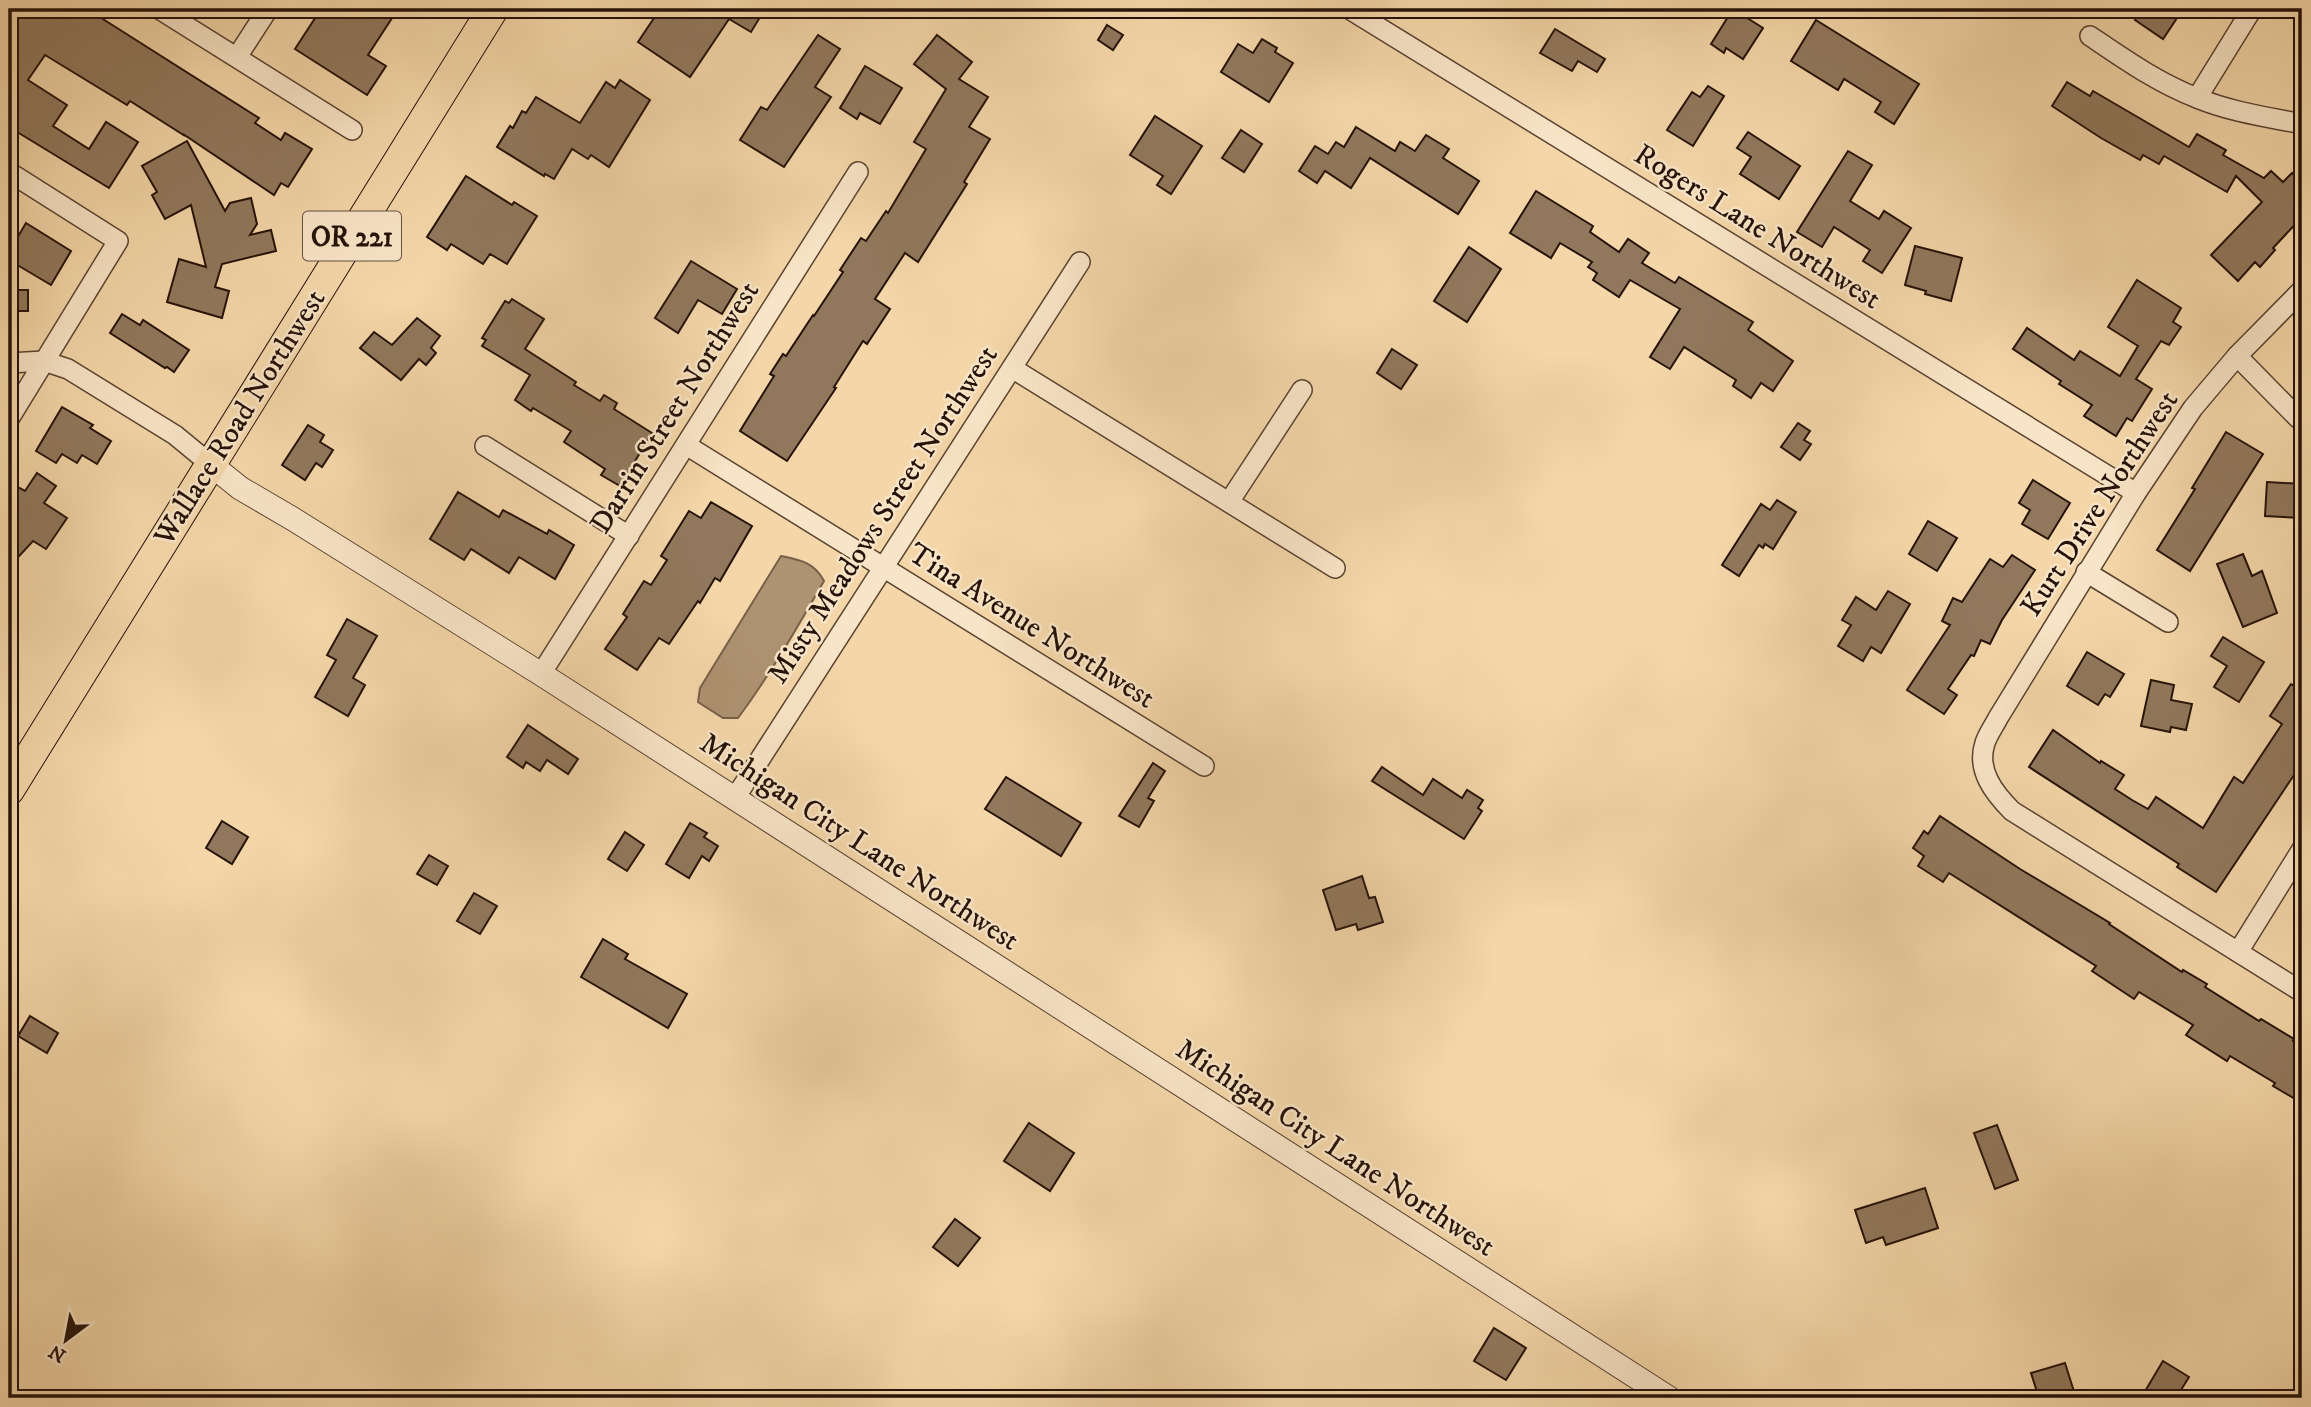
<svg xmlns="http://www.w3.org/2000/svg" width="2311" height="1407" viewBox="0 0 2311 1407" font-family="'IM FELL DW Pica',serif">
  <style>
    .water { fill: #ae9372; stroke: #775f48; stroke-width: 2 }
    .building { fill: #91785c; stroke: #251209; stroke-width: 2 }
    .lines { fill: none; stroke-linecap: round; stroke-linejoin: round }
    .minor-casing { stroke: #594331; stroke-width: 22 }
    .tertiary-casing { stroke: #594331; stroke-width: 25 }
    .primary-casing { stroke: #251209; stroke-width: 32 }
    .minor { stroke: #f8e4c6; stroke-width: 19 }
    .tertiary { stroke: #f8e4c6; stroke-width: 23 }
    .primary { stroke: #f4d6a8; stroke-width: 30 }
    .labels { text-anchor: middle; stroke-width: 5; stroke-linejoin: round; paint-order: stroke }
    .shield { fill: #f8e4c6; stroke: #645142; stroke-width: 2 }
    .shield-label { font-size: 28px; font-weight: bold; fill: #251209 }
    .street-label { font-size: 30px; fill: #251209; stroke: #f8e4c6 }
  </style>
  <rect width="100%" height="100%" fill="#f4d6a8"/>
  <filter id="stains"><feTurbulence type="fractalNoise" baseFrequency=".00286" numOctaves="4"/><feColorMatrix values="0 0 0 0 .2 0 0 0 0 .09 0 0 0 0 .02 0 0 0 .5 -.17"/></filter>
  <radialGradient id="worn" r=".72"><stop offset=".6" stop-color="#630" stop-opacity="0"/><stop offset="1" stop-color="#630" stop-opacity=".3"/></radialGradient>
  <!-- water -->
  <path class="water" d="M781 556C800 560 814 562 824 581 797 628 770 675 738 718H723L698 702 700 688Z"/>
  <!-- building -->
  <g class="building">
    <polygon points="9,9 87,9 259,118 255,123 281,140 285,133 312,149 288,187 281,183 274,195 183,134 185,136 130,101 127,105 45,55 28,80 67,105 53,126 89,149 106,122 138,142 109,188 9,127"/>
    <polygon points="321,9 385,9 394,15 368,55 386,66 367,95 295,49"/>
    <polygon points="660,9 765,9 751,32 729,19 690,77 638,42"/>
    <polygon points="1733,9 1763,28 1743,59 1726,48 1724,53 1711,44"/>
    <polygon points="2142,9 2183,9 2163,39 2135,20"/>
    <polygon points="1816,20 1919,84 1894,124 1875,112 1881,102 1844,79 1838,90 1791,61"/>
    <polygon points="1107,25 1123,35 1113,50 1098,40"/>
    <polygon points="1555,29 1605,59 1597,72 1578,61 1572,71 1540,53"/>
    <polygon points="818,35 840,49 815,87 831,97 784,167 740,140 761,107 767,110"/>
    <polygon points="937,35 972,62 959,79 988,97 969,127 990,139 964,182 967,184 918,262 905,253 875,299 890,309 867,344 863,341 834,387 836,388 787,461 740,431 774,376 770,374 783,354 786,356 813,315 814,316 843,272 840,270 861,238 866,241 886,211 888,213 926,149 914,142 946,89 914,64"/>
    <polygon points="1262,39 1277,48 1275,52 1293,63 1269,102 1221,72 1238,44 1253,53"/>
    <polygon points="865,66 902,88 880,124 860,113 857,119 840,108"/>
    <polygon points="620,80 650,100 609,167 591,155 588,159 572,149 554,179 545,174 544,176 497,147 510,126 513,128 522,111 526,113 536,97 580,123 606,82 615,88"/>
    <polygon points="2067,82 2090,96 2093,91 2189,147 2197,134 2226,150 2223,155 2264,178 2271,171 2283,182 2292,173 2302,183 2302,217 2273,248 2275,250 2260,267 2255,262 2238,281 2211,255 2262,202 2236,176 2227,192 2164,156 2159,164 2143,155 2140,160 2101,138 2052,106"/>
    <polygon points="1708,86 1724,96 1693,146 1667,130 1692,92 1700,97"/>
    <polygon points="1155,116 1202,146 1171,194 1157,185 1163,176 1130,155"/>
    <polygon points="1356,127 1395,151 1400,142 1415,151 1426,135 1449,149 1443,158 1479,181 1458,214 1370,158 1351,188 1325,171 1317,183 1299,171 1315,146 1328,154 1336,142 1344,147"/>
    <polygon points="1241,130 1262,144 1244,172 1222,158"/>
    <polygon points="1748,132 1800,166 1779,199 1740,174 1751,157 1737,148"/>
    <polygon points="187,141 225,211 230,203 251,198 257,224 250,235 271,230 276,251 222,264 215,287 229,291 222,318 167,302 179,259 206,267 191,205 165,219 152,195 157,192 142,166"/>
    <polygon points="1848,151 1872,165 1850,201 1879,219 1884,211 1911,228 1882,273 1863,261 1870,250 1834,227 1822,247 1797,232"/>
    <polygon points="466,176 512,205 514,202 537,216 507,264 490,254 483,264 451,244 447,250 427,237"/>
    <polygon points="1536,191 1593,226 1590,232 1619,252 1628,239 1649,253 1642,263 1675,283 1679,277 1753,322 1748,330 1793,361 1773,391 1761,383 1751,398 1733,386 1736,380 1684,347 1670,369 1650,357 1680,309 1630,280 1619,297 1593,280 1597,273 1588,267 1592,262 1560,243 1551,258 1510,233"/>
    <polygon points="26,223 71,251 51,285 9,260 9,236 16,240"/>
    <polygon points="1915,246 1962,258 1951,301 1925,294 1926,291 1905,285"/>
    <polygon points="1469,247 1501,269 1467,322 1434,301"/>
    <polygon points="691,261 737,289 722,314 698,300 678,333 655,318"/>
    <polygon points="2137,280 2181,308 2173,322 2181,327 2169,345 2161,341 2136,379 2152,389 2132,421 2127,418 2116,436 2084,416 2092,405 2059,384 2061,381 2013,349 2027,328 2074,360 2080,351 2120,376 2138,346 2108,327"/>
    <rect x="9" y="290" width="19" height="21"/>
    <polygon points="512,299 544,319 525,349 576,382 574,385 600,401 604,395 617,403 614,409 652,433 620,486 601,475 605,469 564,442 571,431 533,408 531,411 515,400 530,375 482,346 486,340 482,338 505,301 509,303"/>
    <polygon points="122,314 140,325 143,320 189,350 174,372 167,367 165,368 110,333"/>
    <polygon points="417,318 440,336 431,348 436,353 426,365 419,359 401,380 360,348 374,332 392,345"/>
    <polygon points="1392,349 1417,365 1401,389 1377,373"/>
    <polygon points="62,407 93,425 90,428 111,441 97,464 82,455 77,463 62,454 56,463 36,451"/>
    <polygon points="1798,423 1810,431 1804,440 1811,444 1800,460 1781,447"/>
    <polygon points="308,425 324,435 320,442 333,450 322,467 316,463 305,480 282,465"/>
    <polygon points="2226,432 2263,454 2190,571 2157,550 2195,489 2192,488"/>
    <polygon points="37,473 56,486 44,503 67,518 46,549 33,541 9,567 9,493 14,485 25,491"/>
    <polygon points="2033,480 2070,503 2048,539 2022,524 2030,510 2019,503"/>
    <polygon points="2267,482 2302,484 2302,518 2265,516"/>
    <polygon points="458,492 499,517 503,510 547,534 549,530 574,545 555,579 519,557 509,573 471,549 464,560 430,539"/>
    <polygon points="1777,500 1796,512 1773,549 1765,544 1763,548 1759,545 1739,576 1722,565 1761,504 1770,510"/>
    <polygon points="711,502 752,526 720,581 715,578 700,603 698,601 669,644 659,638 637,670 605,649 627,617 623,614 644,581 651,585 667,560 661,556 689,511 701,518"/>
    <polygon points="1928,521 1957,538 1937,571 1909,554"/>
    <polygon points="2243,554 2252,576 2262,571 2277,613 2243,627 2217,564"/>
    <polygon points="2012,555 2035,570 2002,620 1990,644 1981,640 1974,656 1971,655 1948,689 1957,695 1944,714 1907,690 1950,625 1942,621 1953,598 1962,602 1990,559 2003,567"/>
    <polygon points="1888,591 1910,604 1881,653 1871,647 1863,661 1838,646 1851,625 1842,620 1856,597 1876,610"/>
    <polygon points="347,619 377,636 353,678 365,685 348,716 315,697 336,660 327,655"/>
    <polygon points="2223,637 2264,662 2239,702 2214,687 2227,666 2211,656"/>
    <polygon points="2087,652 2124,674 2110,697 2105,694 2098,705 2067,686"/>
    <polygon points="2151,680 2174,685 2171,700 2192,704 2186,730 2171,727 2170,732 2141,726"/>
    <polygon points="2291,684 2302,691 2302,763 2216,892 2177,867 2179,864 2029,767 2053,730 2100,763 2101,761 2124,775 2115,789 2132,800 2148,809 2156,797 2203,828 2234,777 2243,783 2282,724 2270,716"/>
    <polygon points="528,725 578,759 568,774 547,760 540,771 526,762 523,768 507,757"/>
    <polygon points="1153,763 1165,771 1148,798 1154,801 1139,827 1119,816"/>
    <polygon points="1382,767 1423,795 1433,779 1462,798 1467,790 1483,800 1478,808 1482,811 1464,839 1372,781"/>
    <polygon points="1006,777 1081,823 1061,856 985,809"/>
    <polygon points="1940,816 2020,869 2110,923 2109,924 2182,972 2183,970 2207,984 2205,987 2259,1021 2261,1019 2294,1039 2293,1041 2302,1046 2302,1103 2273,1086 2275,1083 2230,1056 2227,1061 2186,1035 2193,1025 2139,992 2134,999 2092,971 2096,966 1949,873 1943,882 1918,866 1924,856 1913,848 1924,831 1928,834"/>
    <polygon points="222,821 248,837 232,864 206,848"/>
    <polygon points="690,823 707,833 704,837 718,846 709,861 702,856 689,878 666,864"/>
    <polygon points="625,832 644,845 627,871 608,859"/>
    <polygon points="429,855 448,866 437,885 417,874"/>
    <polygon points="1362,876 1369,898 1375,897 1383,922 1358,930 1356,924 1336,930 1323,890"/>
    <polygon points="474,893 497,906 480,934 457,921"/>
    <polygon points="603,939 628,954 625,959 687,994 668,1028 581,977"/>
    <polygon points="30,1016 58,1033 47,1053 18,1036"/>
    <polygon points="1029,1123 1074,1153 1050,1191 1004,1161"/>
    <polygon points="1997,1125 2018,1180 1995,1189 1974,1133"/>
    <polygon points="1925,1188 1938,1228 1886,1245 1883,1237 1866,1243 1855,1210"/>
    <polygon points="955,1219 980,1238 958,1266 933,1247"/>
    <polygon points="1494,1328 1526,1348 1506,1380 1474,1361"/>
    <polygon points="2163,1361 2189,1377 2176,1398 2141,1398"/>
    <polygon points="2065,1363 2076,1398 2039,1398 2031,1373"/>
  </g>
  <g class="lines">
    <!-- minor casing -->
    <g class="minor-casing">
      <g id="minor">
        <polyline points="159,9 352,130"/>
        <polyline points="1349,9 2136,493"/>
        <path d="M2090 36C2124 59 2158 83 2197 98 2231 112 2267 117 2302 124"/>
        <polyline points="237,57 268,9"/>
        <polyline points="2197,98 2252,9"/>
        <polyline points="9,172 118,241 9,419"/>
        <path d="M2302 290 2237 356 2193 408 2136 493 1998 718C1994 726 1988 734 1985 743 1976 770 1994 793 2012 811L2302 992"/>
        <polyline points="2237,356 2298,418"/>
        <polyline points="9,363 44,361 68,369 175,435 209,463"/>
        <polyline points="1012,368 1335,568"/>
        <polyline points="686,445 1204,766"/>
        <polyline points="485,446 629,536"/>
        <polyline points="1229,502 1302,390"/>
        <polyline points="2086,572 2168,622"/>
        <polyline points="541,674 858,172"/>
        <polyline points="735,798 1080,262"/>
        <polyline points="2238,952 2302,849"/>
      </g>
    </g>
    <!-- tertiary casing -->
    <g class="tertiary-casing">
      <polyline id="tertiary" points="209,463 240,488 293,519 541,674 1669,1398"/>
    </g>
    <!-- primary casing -->
    <g class="primary-casing">
      <polyline id="primary" points="9,790 493,9"/>
    </g>
    <!-- minor -->
    <use href="#minor" class="minor"/>
    <!-- tertiary -->
    <use href="#tertiary" class="tertiary"/>
    <!-- primary -->
    <use href="#primary" class="primary"/>
  </g>
  <g class="labels">
    <!-- shield labels -->
    <rect class="shield" x="303" y="211.5" width="98" height="49" rx="5"/>
    <g class="shield-label">
      <text x="352" y="246">OR 221</text>
    </g>
    <!-- street labels -->
    <g class="street-label">
      <text transform="translate(1758 226) rotate(32)" y="10">Rogers Lane Northwest</text>
      <text transform="translate(674 407) rotate(-58)" y="10">Darrin Street Northwest</text>
      <text transform="translate(239 417) rotate(-58)" y="10">Wallace Road Northwest</text>
      <text transform="translate(2099 503) rotate(-57)" y="10">Kurt Drive Northwest</text>
      <text transform="translate(882 514) rotate(-57)" y="10">Misty Meadows Street Northwest</text>
      <text transform="translate(1032 625) rotate(32)" y="10">Tina Avenue Northwest</text>
      <text transform="translate(860 841) rotate(33)" y="10">Michigan City Lane Northwest</text>
      <text transform="translate(1336 1147) rotate(33)" y="10">Michigan City Lane Northwest</text>
    </g>
  </g>
  <!-- margin -->
  <rect width="2311" height="1407" fill="none" stroke="#f4d6a8" stroke-width="35"/>
  <rect x="10" y="10" width="2290" height="1386" fill="none" stroke="#251209" stroke-width="3.5"/>
  <rect x="18" y="18" width="2276" height="1372" fill="none" stroke="#251209" stroke-width="2"/>
  <!-- north arrow -->
  <g transform="translate(66 1340) rotate(212)" stroke="#f8e4c6" stroke-width="5" paint-order="stroke">
  <path d="M0-5L12 26L0 18L-12 26Z" fill="#251209"/>
  <text y="-10" font-size="19" font-weight="bold" text-anchor="middle" fill="#251209">N</text>
  </g>
  <rect width="100%" height="100%" filter="url(#stains)"/>
  <rect width="100%" height="100%" fill="url(#worn)"/>
</svg>
